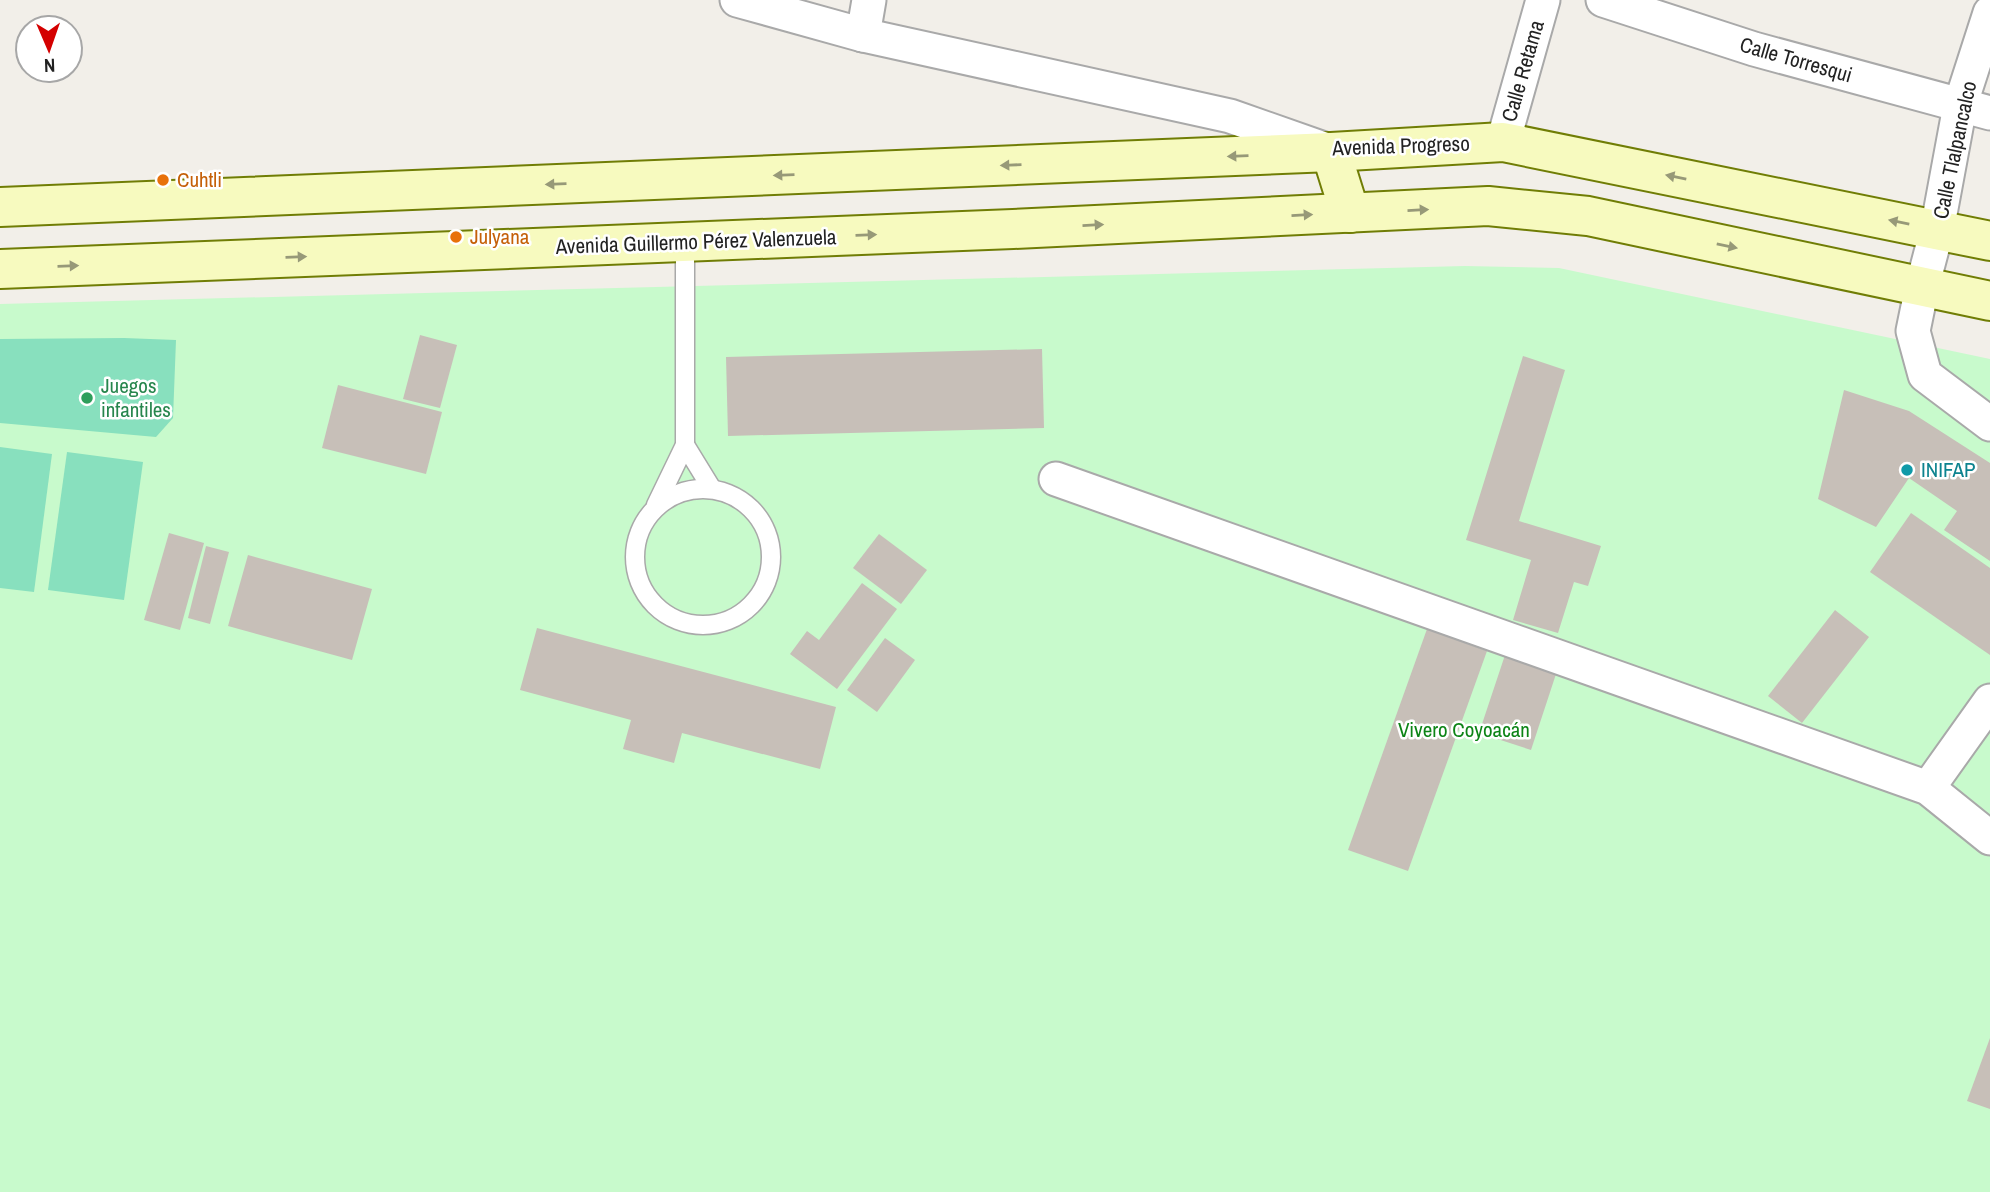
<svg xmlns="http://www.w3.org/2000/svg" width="1990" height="1192" viewBox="0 0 1990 1192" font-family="'Archivo Narrow',sans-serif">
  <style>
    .park { fill: #c8facc }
    .pitch { fill: #88e0be }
    .building { fill: #c7bfb8 }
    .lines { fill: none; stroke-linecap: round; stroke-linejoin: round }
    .lane-casing { stroke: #a9a9a9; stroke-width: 21 }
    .street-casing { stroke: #a9a9a9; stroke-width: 37 }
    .secondary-casing { stroke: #707d05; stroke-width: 42 }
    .lane { stroke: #fff; stroke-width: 18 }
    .street { stroke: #fff; stroke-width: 33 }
    .secondary { stroke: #f7fabf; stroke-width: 38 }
    .oneway { fill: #979978 }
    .food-dot { fill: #e8710a; stroke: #fff; stroke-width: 2.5 }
    .leisure-dot { fill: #2e9e5b; stroke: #fff; stroke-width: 2.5 }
    .culture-dot { fill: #0f9aa8; stroke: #fff; stroke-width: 2.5 }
    .labels { text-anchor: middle; stroke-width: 5; stroke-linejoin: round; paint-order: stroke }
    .street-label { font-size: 21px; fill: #222; stroke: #fff }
    .food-label { font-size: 21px; fill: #c56008; stroke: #fff; text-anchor: start }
    .leisure-label { font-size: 21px; fill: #27864d; stroke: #fff; text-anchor: start }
    .culture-label { font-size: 21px; fill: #0d838f; stroke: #fff; text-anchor: start }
    .park-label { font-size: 21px; fill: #0c8416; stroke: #fff }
  </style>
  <rect width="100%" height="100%" fill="#f2efe9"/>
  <!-- park -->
  <polygon class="park" points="1465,266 1559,268 1990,359 1990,1192 0,1192 0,304"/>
  <!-- pitch -->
  <g class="pitch">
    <polygon points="124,338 176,340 173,418 156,437 0,423 0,339"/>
    <polygon points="0,447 52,454 34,592 0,588"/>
    <polygon points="67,452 143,462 124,600 48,590"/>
  </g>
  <!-- building -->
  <g class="building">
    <polygon points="420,335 457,345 440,408 403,399"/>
    <polygon points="1042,349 1044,428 728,436 726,357"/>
    <polygon points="1523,356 1565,370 1519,521 1601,546 1588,586 1574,582 1558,633 1513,620 1531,560 1466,540"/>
    <polygon points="338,385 442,412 426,474 322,448"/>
    <polygon points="1844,390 1909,411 1990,463 1990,561 1944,530 1957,511 1909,478 1876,527 1818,499"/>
    <polygon points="1911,513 1990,568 1990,655 1870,572"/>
    <polygon points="169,533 204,543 180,630 144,620"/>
    <polygon points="879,534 927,570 901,604 853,568"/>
    <polygon points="206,546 229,552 210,624 188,618"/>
    <polygon points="248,555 372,589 352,660 228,626"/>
    <polygon points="862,583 897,609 837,689 790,654 807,631 819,640"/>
    <polygon points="1835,610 1869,637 1802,723 1768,696"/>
    <polygon points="537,628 836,707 820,769 682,733 674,763 623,749 631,720 520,690"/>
    <polygon points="1427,629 1487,651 1408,871 1348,850"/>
    <polygon points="885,638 915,660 877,712 847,690"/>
    <polygon points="1505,655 1557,671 1531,750 1479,733"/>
    <polygon points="1990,1038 1990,1109 1967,1101"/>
  </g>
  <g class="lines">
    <!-- lane casing -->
    <g class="lane-casing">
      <g id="lane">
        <polyline points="685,445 712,489"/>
        <circle cx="703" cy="557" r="68"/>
        <polyline points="656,505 685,445 685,242"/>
      </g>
    </g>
    <!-- street casing -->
    <g class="street-casing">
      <g id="street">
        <polyline points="737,0 863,35 1230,116 1324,149"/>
        <polyline points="1603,0 1754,49 1990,113"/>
        <polyline points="1990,13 1960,106 1937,230 1922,287 1913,331 1925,375 1990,424"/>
        <polyline points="863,35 869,0"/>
        <polyline points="1503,142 1543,0"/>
        <polyline points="1056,479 1928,788 1990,838"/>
        <polyline points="1928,788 1990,701"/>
      </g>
    </g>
    <!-- secondary casing -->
    <g class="secondary-casing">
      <g id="secondary">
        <polyline points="1331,152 1350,213"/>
        <polyline points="0,207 1331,152 1503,142 1990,241"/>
        <polyline points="0,269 1013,229 1488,206 1588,216 1990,301"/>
      </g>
    </g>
    <!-- lane -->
    <use href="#lane" class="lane"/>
    <!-- street -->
    <use href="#street" class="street"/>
    <!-- secondary -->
    <use href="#secondary" class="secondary"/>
  </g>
  <!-- one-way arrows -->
  <defs><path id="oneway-solid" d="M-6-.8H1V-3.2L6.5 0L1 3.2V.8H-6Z" transform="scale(1.75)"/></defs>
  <g class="oneway">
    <use href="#oneway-solid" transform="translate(1238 156) rotate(178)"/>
    <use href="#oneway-solid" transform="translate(1011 165) rotate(178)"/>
    <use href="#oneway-solid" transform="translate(784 175) rotate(178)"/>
    <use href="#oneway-solid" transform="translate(1676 177) rotate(-169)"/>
    <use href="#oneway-solid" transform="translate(556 184) rotate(178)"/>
    <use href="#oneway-solid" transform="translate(1418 210) rotate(-3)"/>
    <use href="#oneway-solid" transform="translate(1302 215) rotate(-3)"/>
    <use href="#oneway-solid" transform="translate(1899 222) rotate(-169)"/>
    <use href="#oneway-solid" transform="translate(1093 225) rotate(-3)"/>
    <use href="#oneway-solid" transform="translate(866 235) rotate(-2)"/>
    <use href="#oneway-solid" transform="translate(1727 246) rotate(12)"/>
    <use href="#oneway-solid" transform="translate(296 257) rotate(-2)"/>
    <use href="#oneway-solid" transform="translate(68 266) rotate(-2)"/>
  </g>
  <!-- markers -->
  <g class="food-dot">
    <circle cx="163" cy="180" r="7"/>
    <circle cx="456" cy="237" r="7"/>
  </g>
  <circle class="leisure-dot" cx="87" cy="398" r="7"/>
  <circle class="culture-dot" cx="1907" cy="470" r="7"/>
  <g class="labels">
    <!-- street labels -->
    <g class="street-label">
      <text transform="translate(1796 60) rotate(16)" y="7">Calle Torresqui</text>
      <text transform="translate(1523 71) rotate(-74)" y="7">Calle Retama</text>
      <text transform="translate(1401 146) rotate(-2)" y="7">Avenida Progreso</text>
      <text transform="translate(1955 150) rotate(-78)" y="7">Calle Tlalpancalco</text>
      <text transform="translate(696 242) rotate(-2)" y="7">Avenida Guillermo Pérez Valenzuela</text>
    </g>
    <!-- food labels -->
    <g class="food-label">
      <text x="177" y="187">Cuhtli</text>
      <text x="470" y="244">Julyana</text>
    </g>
    <!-- leisure labels -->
    <g class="leisure-label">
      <text x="101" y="393">Juegos<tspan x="101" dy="24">infantiles</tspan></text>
    </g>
    <!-- culture labels -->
    <g class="culture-label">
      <text x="1921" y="477">INIFAP</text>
    </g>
    <!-- park labels -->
    <g class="park-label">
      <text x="1464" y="737">Vivero Coyoacán</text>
    </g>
  </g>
  <!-- north arrow -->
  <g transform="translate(49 49) rotate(178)"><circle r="33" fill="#ffffff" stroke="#a7a7a7" stroke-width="2"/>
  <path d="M0-5L12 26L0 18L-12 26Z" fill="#d40000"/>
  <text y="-10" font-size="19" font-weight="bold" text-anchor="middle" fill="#222222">N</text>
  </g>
</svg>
